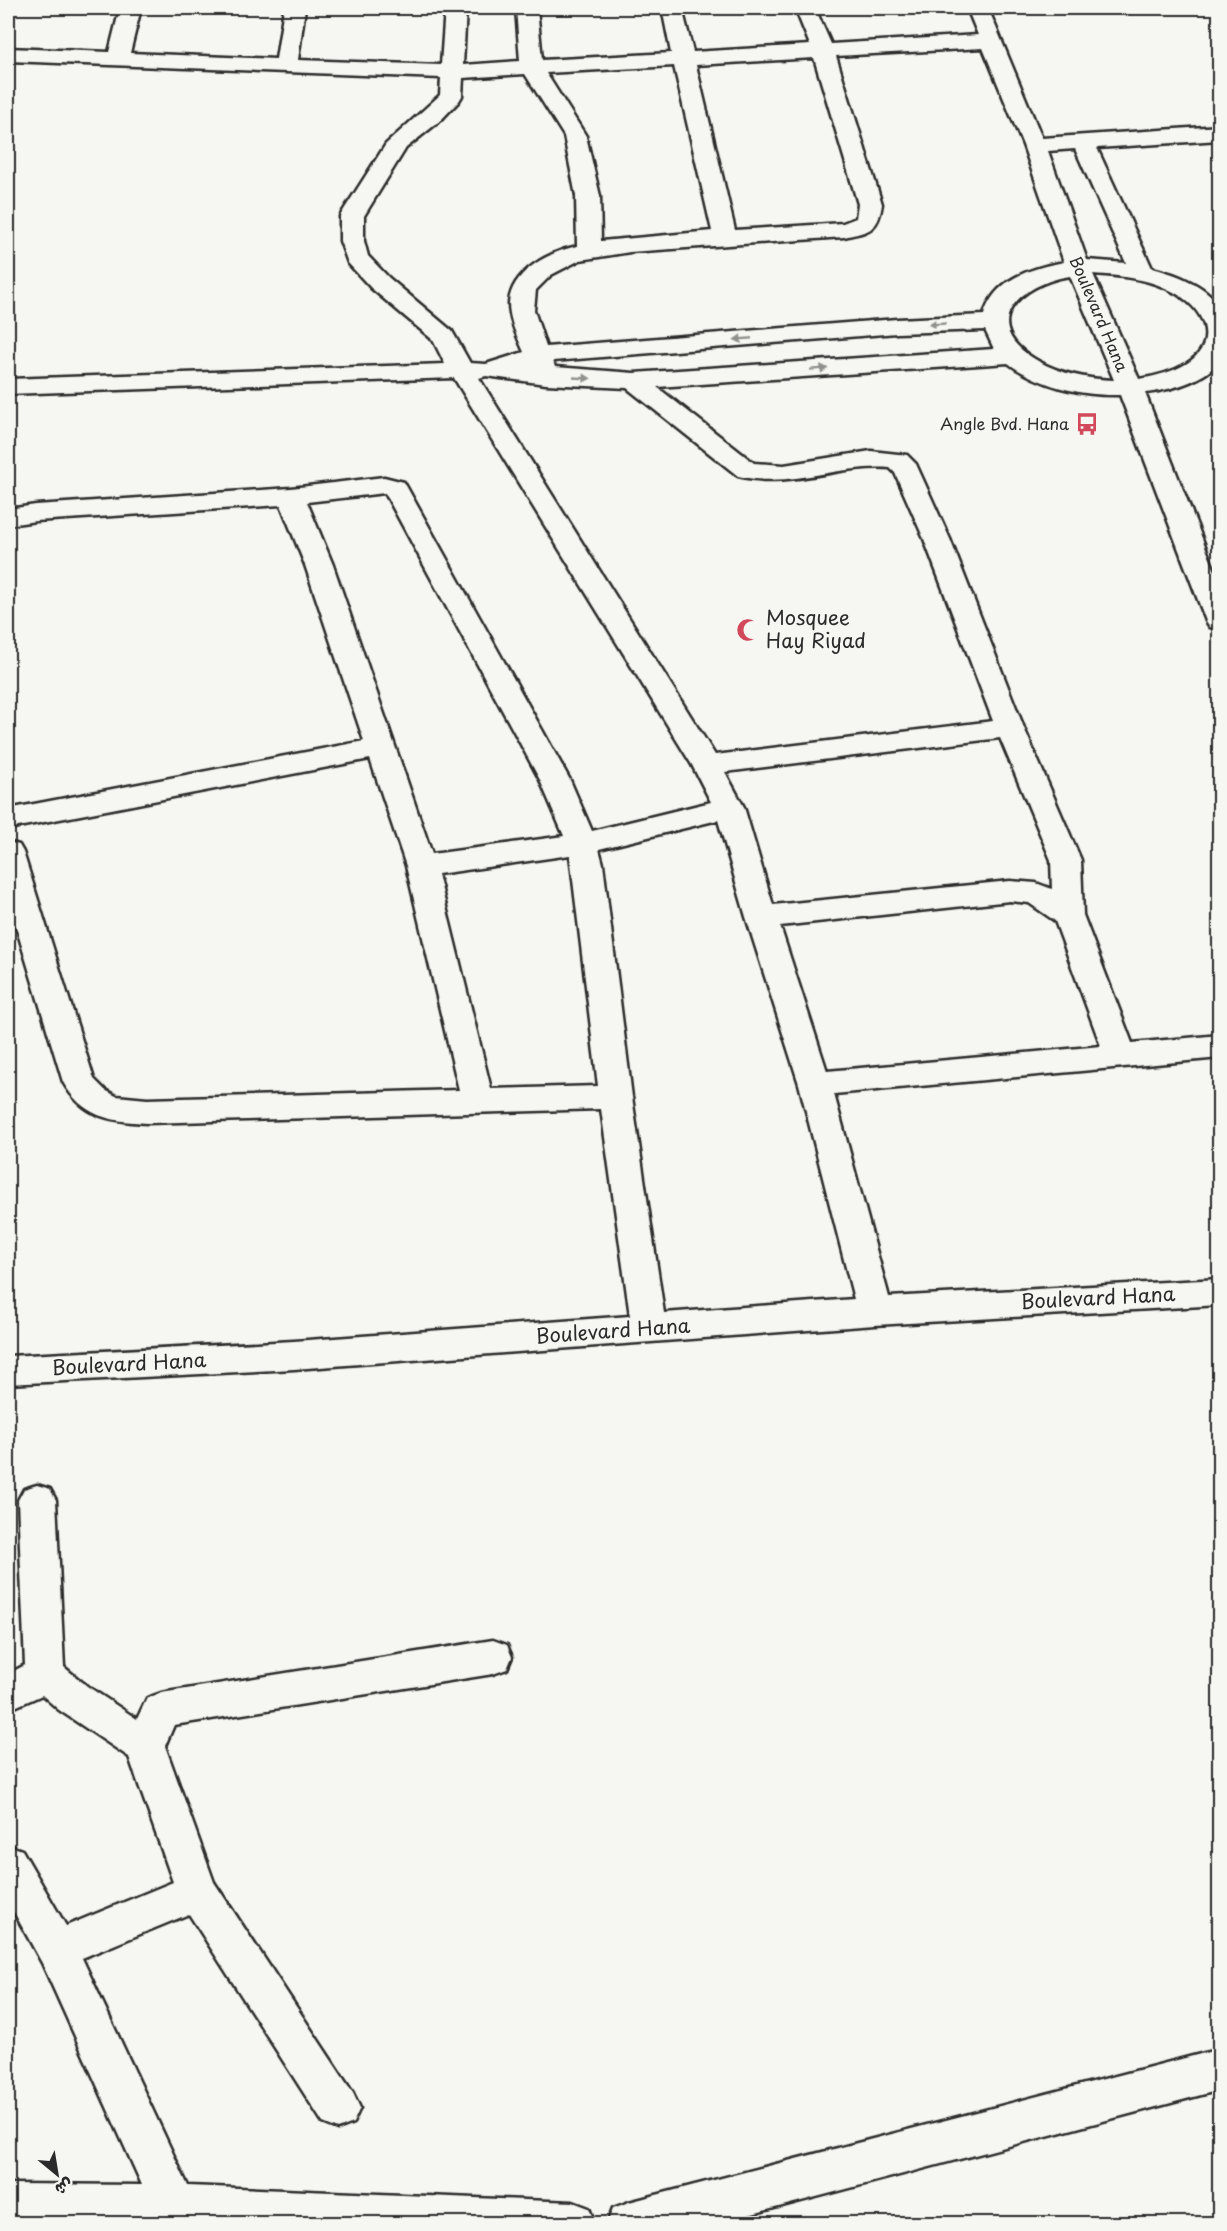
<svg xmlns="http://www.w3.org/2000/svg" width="1227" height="2231" viewBox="0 0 1227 2231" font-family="'Playpen Sans','Playpen Sans Arabic',sans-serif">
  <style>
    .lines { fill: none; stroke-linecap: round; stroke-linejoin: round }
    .minor-casing { stroke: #2b2b2b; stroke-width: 5 }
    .minor { fill: #f6f6f2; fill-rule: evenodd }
    .oneway { fill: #90908e }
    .labels { text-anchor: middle; stroke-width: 4.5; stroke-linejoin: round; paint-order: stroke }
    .far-street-label { font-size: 16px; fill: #2b2b2b; stroke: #f6f6f2 }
    .far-poi-label { font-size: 16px; fill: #2b2b2b; stroke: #f6f6f2; text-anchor: end }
    .poi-label { font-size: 20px; fill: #2b2b2b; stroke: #f6f6f2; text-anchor: start }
    .street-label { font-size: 20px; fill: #2b2b2b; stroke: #f6f6f2 }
  </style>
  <rect width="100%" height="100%" fill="#f6f6f2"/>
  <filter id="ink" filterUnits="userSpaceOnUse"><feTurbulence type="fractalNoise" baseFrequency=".0167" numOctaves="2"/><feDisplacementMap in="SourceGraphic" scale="12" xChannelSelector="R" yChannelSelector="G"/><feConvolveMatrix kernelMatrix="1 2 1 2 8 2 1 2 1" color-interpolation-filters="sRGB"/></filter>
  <g filter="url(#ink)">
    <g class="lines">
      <!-- minor casing -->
      <g class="minor-casing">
        <g id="minor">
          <path d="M120 8H141L130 53 276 59 284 8H305L298 60 441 65 445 8H466L463 65 520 61 516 8H537L542 60 671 53 662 8H682L693 52 810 45 795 8H815L831 44 978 35 967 8H988L1042 138 1220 126V140L1097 148 1152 268C1173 273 1211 286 1219 308 1223 319 1220 348 1220 361 1202 382 1170 390 1145 393L1220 584V629L1210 627 1206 621 1120 395C1082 396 1039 386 1008 363L657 387 754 463 784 465 871 451 907 455 916 464 950 539 1024 728 1081 860 1083 915 1132 1043 1220 1035V1058L834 1094 889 1297 1220 1279V1305L875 1325 294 1369 8 1384V1356L294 1341 630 1316 601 1109 147 1123C109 1121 83 1117 63 1082L8 900V842L19 845 23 852 94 1079 105 1090 116 1096 147 1099 459 1090 406 866 370 759 8 829V809L364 741 305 565 281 505 36 521 8 525V509L36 505 291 488 384 477 404 482 570 780 592 831 711 802 692 765 454 378 8 394V379L445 364 433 340 371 288 348 263 340 241V216L386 144 440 95 441 78 8 61V48L109 52ZM983 48 1023 145 1064 262C1031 268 994 279 984 315L897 319 546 347 534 310 536 290 551 275 580 260 630 252 844 237C869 231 878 232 882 204L836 56ZM814 58 858 204 856 218 843 223 735 230 696 65ZM674 66 712 231 601 241 600 196 586 136 546 73ZM525 74 564 136 576 196 577 246C550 252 511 271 509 303 509 320 517 336 524 352L486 364 470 363 452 331 389 278 368 256 364 241V216L406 148 441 120 459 101 462 96 463 78ZM1075 149 1126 263 1087 260 1048 151ZM1093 274C1123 276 1152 279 1177 294 1189 301 1200 312 1204 325 1214 362 1166 375 1139 379ZM1070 276 1114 380C1087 379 1061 374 1038 361 976 326 1018 284 1070 276ZM985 330 994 349 634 373 555 367 553 361 897 333ZM486 376 546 384 627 388 738 476C792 489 838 464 890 468L895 473 924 539 993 721 715 755 479 378ZM385 493 540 780 564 836 432 854 333 565 307 502ZM1000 738 1051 860 1052 889 1036 883 1010 881 773 905 744 807 725 772ZM718 820 746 917 799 1084 854 1299 664 1313 632 1097 603 864 599 849ZM570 855 598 1086 491 1089 438 874ZM1010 901 1029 903 1055 921 1101 1046 827 1071 780 926Z"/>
          <polygon points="37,1485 50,1489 56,1500 64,1667 87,1686 137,1719 147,1698 161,1693 493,1640 507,1645 512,1657 507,1669 493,1674 174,1725 165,1746 214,1882 353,2093 360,2108 353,2123 338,2129 323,2123 189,1914 82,1958 188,2186 573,2202 589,2208 595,2224 8,2224 8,2184 142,2185 42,1963 8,1901 8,1845 22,1850 66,1926 173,1882 129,1757 59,1710 42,1695 8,1710 8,1674 25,1665 18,1500 24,1489"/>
          <polygon points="1220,2049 1220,2090 714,2224 607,2224 613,2208 629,2202"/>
        </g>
      </g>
      <!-- minor -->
      <use href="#minor" class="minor"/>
    </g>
    <!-- one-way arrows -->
    <defs><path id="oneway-solid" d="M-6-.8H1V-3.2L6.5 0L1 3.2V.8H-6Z" transform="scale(1.5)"/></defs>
    <g class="oneway">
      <use href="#oneway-solid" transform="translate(937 324) rotate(177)"/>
      <use href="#oneway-solid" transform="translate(743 339) rotate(175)"/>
      <use href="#oneway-solid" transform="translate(819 369) rotate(-4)"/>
      <use href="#oneway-solid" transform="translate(582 378) rotate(3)"/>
    </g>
  </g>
  <!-- icons -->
  <defs>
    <g id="bus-bare" transform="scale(1.8)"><path d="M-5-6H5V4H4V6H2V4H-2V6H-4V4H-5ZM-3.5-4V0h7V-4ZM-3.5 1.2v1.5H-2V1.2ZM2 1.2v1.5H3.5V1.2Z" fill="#d1495b" stroke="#f6f6f2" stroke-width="2.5" paint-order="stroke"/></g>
    <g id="mosque-bare" transform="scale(1.8)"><path d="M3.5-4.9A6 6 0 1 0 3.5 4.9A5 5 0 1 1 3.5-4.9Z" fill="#d1495b" stroke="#f6f6f2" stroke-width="2.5" paint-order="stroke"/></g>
  </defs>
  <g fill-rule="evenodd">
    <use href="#bus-bare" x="1087" y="424"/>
    <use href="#mosque-bare" x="748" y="630"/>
  </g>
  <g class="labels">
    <!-- far-street labels -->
    <g class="far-street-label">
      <text transform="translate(1099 314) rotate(67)" y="6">Boulevard Hana</text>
    </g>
    <!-- far-poi labels -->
    <g class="far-poi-label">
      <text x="1069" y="430">Angle Bvd. Hana</text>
    </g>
    <!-- poi labels -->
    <g class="poi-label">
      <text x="766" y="625">Mosquee<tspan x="766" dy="23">Hay Riyad</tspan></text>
    </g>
    <!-- street labels -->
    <g class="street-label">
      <text transform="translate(1098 1298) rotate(-3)" y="7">Boulevard Hana</text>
      <text transform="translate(613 1331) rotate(-4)" y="7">Boulevard Hana</text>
      <text transform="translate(129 1364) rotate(-3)" y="7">Boulevard Hana</text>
    </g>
  </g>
  <!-- margin -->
  <rect width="1227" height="2231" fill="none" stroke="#f6f6f2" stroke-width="30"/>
  <rect x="15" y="15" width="1197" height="2201" fill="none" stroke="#2b2b2b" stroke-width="2" filter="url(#ink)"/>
  <!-- north arrow -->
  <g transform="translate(57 2174) rotate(150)" stroke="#f6f6f2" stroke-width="4.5" paint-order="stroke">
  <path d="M0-4.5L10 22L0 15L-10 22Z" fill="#2b2b2b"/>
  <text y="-9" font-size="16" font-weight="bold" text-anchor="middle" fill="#2b2b2b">ش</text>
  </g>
</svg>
